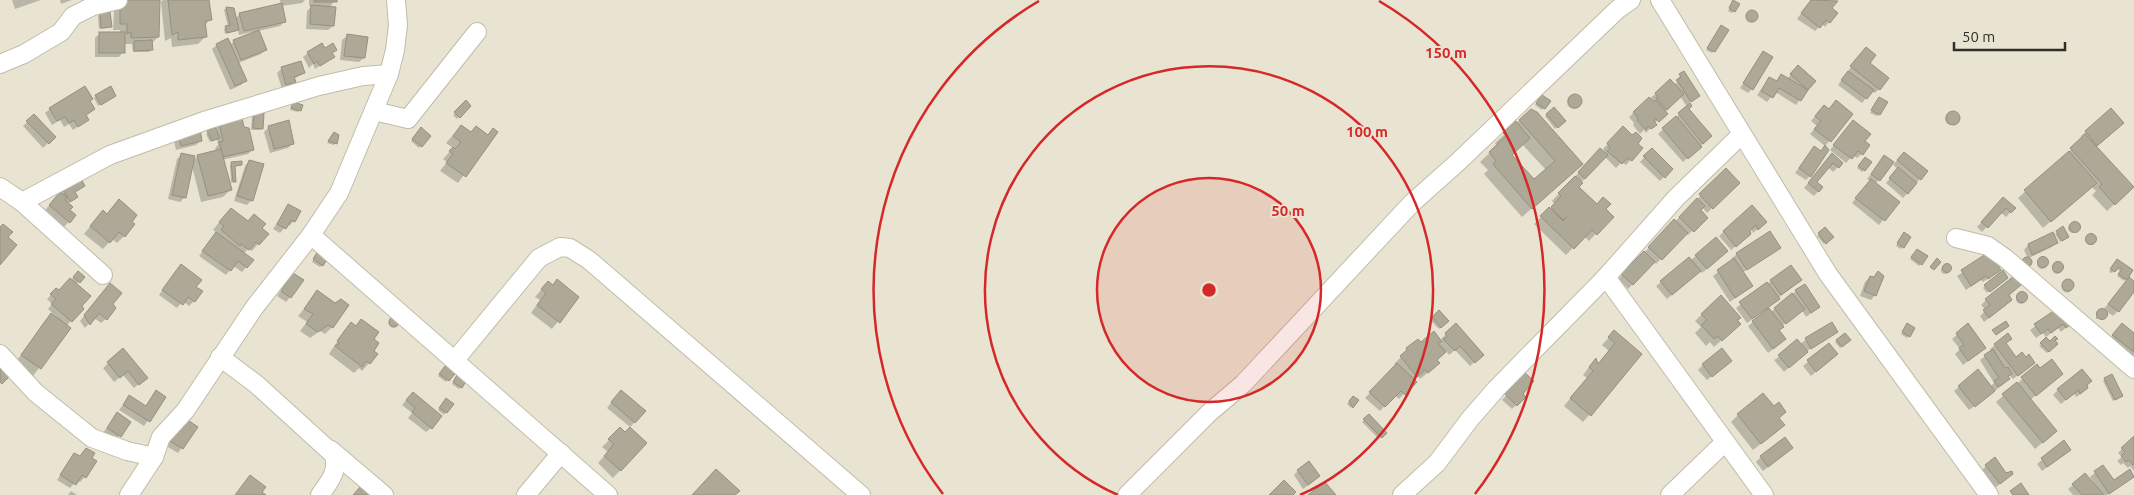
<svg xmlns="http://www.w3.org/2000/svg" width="2134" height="495" viewBox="0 0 2134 495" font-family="Ubuntu,sans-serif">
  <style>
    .shadow { fill: #0003; fill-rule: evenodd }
    .building { fill: #aea997; stroke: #95907f }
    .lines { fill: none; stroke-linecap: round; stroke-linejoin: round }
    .minor-casing { stroke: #c1bcaa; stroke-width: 20 }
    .minor { stroke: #fff; stroke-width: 18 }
    .ring { fill: none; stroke: #d62828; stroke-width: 2.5 }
    .centre { fill: #d62828; stroke: #e9e4d1; stroke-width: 2.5 }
    .ring-label { font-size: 15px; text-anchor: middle; font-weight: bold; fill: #d62828; stroke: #e9e4d1; stroke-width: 4; stroke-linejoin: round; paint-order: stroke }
  </style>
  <rect width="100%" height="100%" fill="#e9e4d1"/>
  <!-- shadow -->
  <g class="shadow">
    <polygon points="12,0 41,0 15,9"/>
    <polygon points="60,0 72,0 61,4"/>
    <polygon points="163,0 208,0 210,20 204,26 205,37 198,44 172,47 171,38 165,41 161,2"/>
    <polygon points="280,0 305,0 302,3 281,6 285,21 280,26 258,31 265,50 261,54 238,63 246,80 241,85 230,90 212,49 217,45 230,45 234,41 252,34 252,32 239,35 238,30 225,34 224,29 228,26 224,10 226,8 233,9 235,19 240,14 281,5"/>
    <polygon points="309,0 335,0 329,8 333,26 328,30 306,29 307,11 312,6 309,6"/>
    <polygon points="1811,0 1836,1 1830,9 1829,22 1825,27 1822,24 1815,31 1797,19"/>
    <polygon points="158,2 158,37 151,44 151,50 149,52 133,52 132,44 123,44 123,52 119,57 95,57 95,38 100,33 120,33 120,30 113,30 114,9"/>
    <polygon points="1732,4 1734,11 1732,13 1728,11"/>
    <circle cx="1751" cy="17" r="5.5"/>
    <polygon points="100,14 110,26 108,28 99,29 98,16"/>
    <polygon points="1719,29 1714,51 1712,53 1706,50"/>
    <polygon points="347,36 364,58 359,62 340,60 342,40"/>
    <polygon points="325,50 333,57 315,69 313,64 309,68 303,57 308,53"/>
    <polygon points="1763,53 1752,89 1748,93 1740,88"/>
    <polygon points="1861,53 1868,63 1879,89 1875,93 1872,91 1862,103 1838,85"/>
    <polygon points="282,68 304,73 294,79 294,82 290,86 282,89 277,73"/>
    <polygon points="1794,71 1814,81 1796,105 1775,92 1767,102 1757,95 1769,79 1775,82 1781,75 1787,79"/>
    <polygon points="1684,73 1694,100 1689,103 1691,106 1688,109 1706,141 1683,162 1658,134 1687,107 1680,96 1646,133 1644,130 1640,134 1633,125 1634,123 1629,117 1670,81 1674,85 1677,82 1675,80"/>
    <circle cx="1574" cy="102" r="7"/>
    <polygon points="96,96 115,96 98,106 94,98"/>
    <polygon points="1540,98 1549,101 1542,110 1535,105"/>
    <polygon points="1877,101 1879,114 1877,116 1870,113"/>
    <polygon points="89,102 93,109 85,116 87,120 73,130 69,124 64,127 60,120 52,125 45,113 50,109"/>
    <polygon points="466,102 470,106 457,119 453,115"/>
    <polygon points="293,103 300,110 298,112 290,110"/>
    <polygon points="1554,109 1564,121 1555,129 1545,116"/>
    <path d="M1531 110 1572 173 1522 217 1484 174 1488 170 1480 162 1497 146 1495 143ZM1522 144 1546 170 1534 181 1511 155Z"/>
    <polygon points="1828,110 1852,114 1825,146 1810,134 1817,126 1811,121 1819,111"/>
    <polygon points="2111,110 2118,127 2095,147 2125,194 2107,211 2092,195 2096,191 2091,186 2043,228 2018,198 2064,157 2082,138 2081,136"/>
    <circle cx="1951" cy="119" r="6"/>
    <polygon points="254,114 262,128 260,130 251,130 252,116"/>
    <polygon points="34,116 54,137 43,148 23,126"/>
    <polygon points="220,125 253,149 248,154 222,160 230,190 223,197 201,202 192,166 185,197 180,202 168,199 177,159 182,155 193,161 198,156 216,151 215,148 218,145 217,139 210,142 206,134"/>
    <polygon points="461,126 470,133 487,136 493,130 496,132 458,183 440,171 447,162 443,159 453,148 446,143"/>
    <polygon points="1849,126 1863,141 1862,154 1857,158 1853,155 1846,163 1830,150"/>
    <polygon points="269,127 293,143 288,148 270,153 264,132"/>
    <polygon points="1623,128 1641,148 1626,165 1622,162 1616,168 1605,157 1577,187 1612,217 1589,241 1584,236 1566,255 1534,224 1555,204 1552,201 1600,150 1606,154 1603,149"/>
    <polygon points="421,129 430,136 419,148 411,141"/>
    <polygon points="332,135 336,143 334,145 327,143"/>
    <polygon points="179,136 201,140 196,145 176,150 174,141"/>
    <polygon points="1814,147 1810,176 1806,180 1795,173"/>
    <polygon points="1652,149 1672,169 1660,181 1640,162"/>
    <polygon points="1884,157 1879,180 1875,184 1898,202 1879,225 1852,203 1870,181 1867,179"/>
    <polygon points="1899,158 1920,179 1903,198 1886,183 1898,169 1893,165"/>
    <polygon points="1828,160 1842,163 1833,172 1828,167 1815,182 1821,188 1814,196 1804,188"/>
    <polygon points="1863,160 1864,170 1862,172 1857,168"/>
    <polygon points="249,161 252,200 247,205 234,201 245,166"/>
    <polygon points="232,163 241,165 234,167 235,181 231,183 230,165"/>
    <polygon points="1726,170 1738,183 1707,213 1702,207 1699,210 1706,218 1688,235 1686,233 1656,264 1654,262 1628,289 1618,279"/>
    <polygon points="84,185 74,193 77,197 67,204 68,210 75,215 64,227 45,210 59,195 57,192 62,187"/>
    <polygon points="1999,203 2014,208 2006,217 2000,212 1982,232 1977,227"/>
    <polygon points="289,205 299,212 294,221 289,226 287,225 280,233 273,229"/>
    <polygon points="1752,207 1765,222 1753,233 1751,228 1744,239 1731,250 1719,236"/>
    <polygon points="106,215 124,236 117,243 112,239 103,249 84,234 96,219"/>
    <polygon points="224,216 247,222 260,229 258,244 252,251 248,249 243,254 246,267 242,272 233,266 226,275 199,256 217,233 213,230"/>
    <circle cx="2073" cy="228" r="5"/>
    <polygon points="2062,228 2066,238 2060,242 2055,234"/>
    <polygon points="1825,229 1832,237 1824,244 1817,236"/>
    <polygon points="2053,234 2057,242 2052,247 2029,258 2031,263 2027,268 2021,262 2028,259 2024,250 2028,245"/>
    <polygon points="1902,235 1903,247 1901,249 1896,246"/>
    <circle cx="2090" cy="240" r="5"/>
    <polygon points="1779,248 1742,273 1751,286 1730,302 1713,276 1733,260 1732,258 1737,254"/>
    <polygon points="1915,253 1921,264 1919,266 1910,259"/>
    <polygon points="316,254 322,265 320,267 312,262"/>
    <polygon points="1989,254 1995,274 1983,282 1981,280 1966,290 1957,276"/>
    <polygon points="1696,256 1722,256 1702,273 1700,271 1667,299 1656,286"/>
    <circle cx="2042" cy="264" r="5"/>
    <polygon points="2116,263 2132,271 2124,281 2117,276 2121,272 2116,268 2112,273 2109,272"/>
    <circle cx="2057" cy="269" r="5"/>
    <circle cx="1945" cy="270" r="4"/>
    <polygon points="176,270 195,287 194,301 189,306 183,301 177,308 159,295"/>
    <polygon points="78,273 83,277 76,285 80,307 67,326 69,328 33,376 15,363 44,322 51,315 56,319 57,317 48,309 52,304 47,299 52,294 59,292"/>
    <polygon points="293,274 290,297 286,302 277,296"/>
    <polygon points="1870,277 1875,295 1871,300 1860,296 1865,282"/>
    <polygon points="2004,279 1987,293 1983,288 1985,286"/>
    <polygon points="1800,280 1768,307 1771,312 1796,291 1819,307 1806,317 1802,310 1782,326 1778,331 1780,344 1768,353 1748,326 1767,311 1766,309 1747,323 1736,308 1771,281"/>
    <polygon points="557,281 577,297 552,329 531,313 540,300 535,297 541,290 548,283 552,286"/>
    <circle cx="2067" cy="287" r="5.5"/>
    <polygon points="2125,283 2134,283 2134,290 2118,311 2113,316 2106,311 2102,319 2096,319 2096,314 2100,310 2103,310"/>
    <polygon points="106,289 111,305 106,319 101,323 94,318 85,328 80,321"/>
    <polygon points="318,292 335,304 332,327 325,334 320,331 310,338 300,331 307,322 298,316"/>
    <circle cx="2021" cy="299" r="5"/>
    <polygon points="2007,296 2006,305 1984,322 1980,316 1986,310 1981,305 1986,300"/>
    <polygon points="2058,309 2069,325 2061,332 2058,328 2046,337 2043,333 2036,338 2030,330"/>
    <polygon points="1439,312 1447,321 1439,329 1430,320"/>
    <polygon points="1702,314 1740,318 1732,331 1714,347 1710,342 1706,346 1695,333 1701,327 1695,321"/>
    <circle cx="393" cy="323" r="4.5"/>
    <polygon points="361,321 372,340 372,351 377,354 362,371 359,368 354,373 329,354 344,331 351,324 355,327"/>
    <polygon points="1831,324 1836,332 1807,351 1784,372 1774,360"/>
    <polygon points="1456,325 1482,355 1470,366 1455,350 1449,355 1446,351 1436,360 1431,370 1420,379 1418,376 1413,380 1415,382 1399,399 1395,395 1380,411 1365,398 1396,366 1394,364 1401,357 1400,356 1417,340 1421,344 1434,333 1442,344 1441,339"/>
    <polygon points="1968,325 1980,352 1963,365 1955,354 1960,349 1952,339"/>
    <polygon points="1906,327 1914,329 1907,338 1901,334"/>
    <polygon points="2118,329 2134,334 2134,356 2132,359 2109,340"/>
    <polygon points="1614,332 1641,355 1583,422 1564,406 1587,378 1583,375 1589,367 1597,365 1609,351 1602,345"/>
    <polygon points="1844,335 1849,340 1840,348 1835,342"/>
    <polygon points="2046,339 2050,342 2056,344 2047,353 2039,346"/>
    <polygon points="1829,344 1837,354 1811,376 1803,366"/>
    <polygon points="1995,345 2029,367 2013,379 2009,375 2007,377 2009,379 2004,384 1969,410 1954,391 1959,387 1990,387 1994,383 1980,360 1992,351 1990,349"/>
    <polygon points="123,350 141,382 134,388 123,375 114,382 103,368"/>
    <polygon points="1703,365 1726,365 1707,380 1698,370"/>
    <polygon points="446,366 456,370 446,382 438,376"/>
    <polygon points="2037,366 2057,378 2030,400 2048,438 2035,449 1996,402"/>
    <polygon points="1525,375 1521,394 1524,397 1512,409 1502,400"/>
    <polygon points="455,379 461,387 459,389 452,384"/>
    <polygon points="2105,379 2121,396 2119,398 2113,401 2103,381"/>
    <polygon points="2086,385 2087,388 2082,393 2076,397 2074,393 2061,404 2053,395 2058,390"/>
    <polygon points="156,392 165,397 144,426 119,410 129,397 145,407"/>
    <polygon points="616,396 635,422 630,427 607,408"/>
    <polygon points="1353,397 1357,400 1351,408 1347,404"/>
    <polygon points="408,398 431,428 426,432 408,418 412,413 402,405"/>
    <polygon points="444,402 452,404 444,415 438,410"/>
    <polygon points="1369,415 1385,433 1379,439 1362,422"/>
    <polygon points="1738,415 1778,419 1776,432 1753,450 1731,422"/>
    <polygon points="113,419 129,422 115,441 103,433"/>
    <polygon points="180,424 196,427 178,453 166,446"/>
    <polygon points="625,433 646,443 613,478 598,463 608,452 602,447 613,436"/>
    <polygon points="2134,437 2134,471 2130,466 2128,468 2123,463 2121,465 2117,461 2122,457 2118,453"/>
    <polygon points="2064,442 2065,454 2042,471 2037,464"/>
    <polygon points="1792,448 1763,471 1756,462 1761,457"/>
    <polygon points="86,449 90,458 95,461 85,477 80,482 77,480 70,488 57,480 70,459 79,457"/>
    <polygon points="1986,466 2006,474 2012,474 1995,488 1981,471"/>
    <polygon points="2103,466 2113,482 2128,481 2107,495 2073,495 2068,489 2073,485 2093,484 2094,483 2090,477"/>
    <polygon points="1298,471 1314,481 1303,489 1294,475"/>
    <polygon points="71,491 77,495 68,495"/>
  </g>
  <!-- building -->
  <g class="building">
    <polygon points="120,0 160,0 159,37 131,38 131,32 127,34 127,24 120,24"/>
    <polygon points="168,0 209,0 212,20 205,21 207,37 178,40 178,32 172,35"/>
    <rect x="314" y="0" width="23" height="2"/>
    <polygon points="1733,0 1740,4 1735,12 1729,8"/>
    <polygon points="1811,0 1838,1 1832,8 1838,13 1830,23 1826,20 1820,28 1801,13"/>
    <polygon points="282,3 286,22 244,31 239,13"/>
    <polygon points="311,5 336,7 334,26 310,24"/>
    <polygon points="226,7 234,8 239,30 227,33 225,26 230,25"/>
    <circle cx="1752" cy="16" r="6"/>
    <polygon points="110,12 112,27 101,28 100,13"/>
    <polygon points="1721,25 1729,30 1715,52 1707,48"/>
    <polygon points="259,30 267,50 241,60 233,40"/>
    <rect x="99" y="32" width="26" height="21"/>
    <polygon points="347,34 368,37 365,58 344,56"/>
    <polygon points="228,38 247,81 235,86 216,44"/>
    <polygon points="152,40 153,50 134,51 134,41"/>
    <polygon points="322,43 325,48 333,43 337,50 332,53 335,57 320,66 317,61 314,64 307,52"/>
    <polygon points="1866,47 1876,55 1870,63 1889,78 1880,90 1850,66"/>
    <polygon points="1763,51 1773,57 1753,90 1743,83"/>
    <polygon points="301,61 305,73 294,77 296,82 286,85 281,67"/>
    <polygon points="1798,65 1816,81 1808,90 1790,74"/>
    <polygon points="1684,71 1700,96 1691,102 1677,80 1681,77 1679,74"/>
    <polygon points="1848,71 1874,90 1867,99 1841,80"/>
    <polygon points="1781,74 1808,90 1801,101 1779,88 1773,98 1761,91 1769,77 1777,81"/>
    <polygon points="1670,79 1684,94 1667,110 1656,98 1658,97 1655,93"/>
    <polygon points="85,86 93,99 90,101 95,109 86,115 89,120 78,127 74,120 69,123 65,117 57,121 49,108"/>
    <polygon points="111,86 116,96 101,105 95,95"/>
    <circle cx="1575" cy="101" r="7"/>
    <polygon points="1542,95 1551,101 1545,109 1536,103"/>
    <polygon points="1649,97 1654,102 1656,100 1668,114 1659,122 1655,118 1654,121 1657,125 1651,129 1648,126 1646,130 1637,120 1638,118 1633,112"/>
    <polygon points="1879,97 1888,102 1880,115 1871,110"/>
    <polygon points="466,100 471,106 460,118 454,112"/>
    <polygon points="1836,100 1853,114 1831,142 1814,129 1821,121 1815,116 1824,105 1829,109"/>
    <polygon points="293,102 303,105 301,111 291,108"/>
    <polygon points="1690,103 1692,106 1689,109 1712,136 1703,144 1678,113"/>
    <polygon points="1554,107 1566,121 1558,128 1546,114"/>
    <polygon points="2111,108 2124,123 2097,146 2085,131"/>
    <polygon points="1531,109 1537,112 1583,164 1532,209 1493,164 1496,161 1489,152 1506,136 1503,133 1516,121 1530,138 1512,155 1534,179 1555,161 1519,120"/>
    <circle cx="1953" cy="118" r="7"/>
    <polygon points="254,113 264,113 263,129 253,128"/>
    <polygon points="34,114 56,137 49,144 26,121"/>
    <polygon points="1676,116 1702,147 1688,159 1662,128"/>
    <polygon points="242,118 244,127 249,128 254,150 223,157 219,142 223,141 219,123"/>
    <polygon points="289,120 294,144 274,149 268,126"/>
    <polygon points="1853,120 1871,134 1865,141 1870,145 1863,155 1858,151 1852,159 1833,145"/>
    <polygon points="461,125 471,132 476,126 488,135 493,128 498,132 466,177 446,163 453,154 449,151 453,147 455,149 461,142 453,136"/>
    <polygon points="1623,126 1632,135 1636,132 1642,138 1638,144 1643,148 1632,161 1627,158 1622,164 1607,151 1610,148 1607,143"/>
    <polygon points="215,127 220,138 212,141 207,131"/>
    <polygon points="421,127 431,136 422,147 412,139"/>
    <polygon points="200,129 202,141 181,146 178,135"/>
    <polygon points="334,132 339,135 337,144 328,141"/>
    <polygon points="2085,134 2134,187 2115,205 2099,187 2102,184 2070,148"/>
    <polygon points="1825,145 1829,150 1811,177 1799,168 1814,146 1821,151"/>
    <polygon points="1600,148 1608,155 1585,179 1578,172"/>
    <polygon points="1652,148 1673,169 1665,178 1643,156"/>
    <polygon points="221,149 232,190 208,196 197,155"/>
    <polygon points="2069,151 2097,183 2051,222 2024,190"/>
    <polygon points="1904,152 1928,171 1921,180 1897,160"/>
    <polygon points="181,153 195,156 186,198 172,195"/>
    <polygon points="1832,153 1843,163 1839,168 1833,163 1817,182 1823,187 1819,192 1808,183"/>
    <polygon points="1884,155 1894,162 1880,181 1871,174"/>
    <polygon points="1865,157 1872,162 1865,171 1858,166"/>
    <polygon points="249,160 264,164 253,201 237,196"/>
    <polygon points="242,161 242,165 235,166 236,182 233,182 231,162"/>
    <polygon points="1898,167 1917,183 1908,194 1889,178"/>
    <polygon points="1726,168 1740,183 1713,209 1699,194"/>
    <polygon points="79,175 85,186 75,192 78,197 70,202 61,186"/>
    <polygon points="1575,176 1583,183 1579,187 1597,204 1603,197 1611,204 1606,209 1614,217 1597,235 1592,230 1574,249 1540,216 1549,207 1563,221 1567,217 1563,220 1551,207 1561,196 1558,193"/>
    <polygon points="1871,179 1900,202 1885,221 1855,198"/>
    <polygon points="60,192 67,197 65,200 73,207 70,210 76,215 70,223 49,205"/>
    <polygon points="2003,197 2016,208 2011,213 2006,208 1988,228 1981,222"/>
    <polygon points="1697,198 1705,206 1701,210 1708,218 1694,232 1679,217"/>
    <polygon points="119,199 137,215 132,222 135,224 125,237 119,232 110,243 90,226 103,210 107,214"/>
    <polygon points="288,204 301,211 295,222 291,220 286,229 277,224"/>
    <polygon points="1752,205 1767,222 1758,230 1756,225 1750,231 1751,234 1736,247 1723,231"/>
    <polygon points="231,208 248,221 254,214 266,224 262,228 269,234 259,245 256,242 249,250 241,244 240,246 221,230 224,226 219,222"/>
    <polygon points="1674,219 1688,233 1662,260 1648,247"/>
    <circle cx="2075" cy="227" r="5.5"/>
    <polygon points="3,224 13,232 8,237 17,245 0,265 0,227"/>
    <polygon points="2063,226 2069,237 2062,241 2056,231"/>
    <polygon points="1825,227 1834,237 1826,244 1818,233"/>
    <polygon points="1770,231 1781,248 1747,270 1736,253"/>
    <polygon points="216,232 254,260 247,268 238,261 231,271 202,251"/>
    <polygon points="1904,232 1911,237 1904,248 1897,243"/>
    <polygon points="2053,232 2058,243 2032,255 2028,244"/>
    <circle cx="2091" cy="239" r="5.5"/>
    <polygon points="1716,237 1728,251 1707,269 1695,255"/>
    <polygon points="1917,249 1928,256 1922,265 1911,257"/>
    <polygon points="318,251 328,258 323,266 313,259"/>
    <polygon points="1644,251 1655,262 1633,285 1621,274"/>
    <polygon points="1989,252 2001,270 1988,279 1986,276 1971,286 1961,270"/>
    <circle cx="2043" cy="262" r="5.5"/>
    <circle cx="2027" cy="262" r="5"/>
    <polygon points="1689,257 1701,271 1672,295 1660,281"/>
    <polygon points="1734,258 1753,286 1735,298 1717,270"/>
    <polygon points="1937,258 1941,262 1934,270 1930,267"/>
    <polygon points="2117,259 2133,270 2127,280 2118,274 2122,269 2119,267 2115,272 2110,269"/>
    <circle cx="2058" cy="267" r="5.5"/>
    <circle cx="1947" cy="268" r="4.5"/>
    <polygon points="181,264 202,280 196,287 203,291 195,302 188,297 183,305 162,290"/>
    <polygon points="1791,265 1802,280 1781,295 1770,280"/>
    <polygon points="2003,270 2008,278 1990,292 1984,285"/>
    <polygon points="78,271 85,277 80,283 73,277"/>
    <polygon points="1878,271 1884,276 1876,296 1864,291 1870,276 1874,277"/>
    <polygon points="293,273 304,280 291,298 281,291"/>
    <polygon points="2014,276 2021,285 2009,295 2012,300 1989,318 1983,310 1990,305 1985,299"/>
    <polygon points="2129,277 2134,281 2134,292 2119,312 2108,304"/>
    <polygon points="70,278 91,296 82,306 84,309 72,322 51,304 56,299 50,294 56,288 59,290"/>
    <circle cx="2068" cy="285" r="6"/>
    <polygon points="557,279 579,297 560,323 537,305 546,293 541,289 548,281 553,285"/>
    <polygon points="1767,282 1780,299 1752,319 1739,302"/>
    <polygon points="110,283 122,293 113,304 116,308 107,320 99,313 90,325 84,315"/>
    <polygon points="1805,284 1820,307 1811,313 1795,290"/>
    <polygon points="317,290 335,303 341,299 349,305 333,328 328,325 318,332 306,324 313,314 304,309"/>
    <circle cx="2022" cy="297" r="5.5"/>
    <polygon points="1792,293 1805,309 1786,324 1774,308"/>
    <polygon points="1721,295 1741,318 1737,320 1741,324 1722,341 1718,336 1714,339 1701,325 1707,320 1701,314"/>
    <polygon points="1769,308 1784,327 1779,330 1786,339 1773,349 1752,321"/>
    <polygon points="2058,308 2070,325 2066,328 2063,324 2051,333 2048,329 2041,334 2034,324"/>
    <circle cx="2102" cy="314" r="5.5"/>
    <polygon points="1439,310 1449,321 1441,328 1432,317"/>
    <polygon points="51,313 71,328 41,369 21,355"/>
    <circle cx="394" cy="322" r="5"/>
    <polygon points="361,319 379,332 374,339 379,343 374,351 378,354 370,364 366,361 362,367 335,346 340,343 337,341 351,322 356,326"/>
    <polygon points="2006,321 2009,326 1996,335 1992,330"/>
    <polygon points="1832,322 1838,332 1811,349 1805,338"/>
    <polygon points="1456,323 1484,355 1475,363 1460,346 1455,351 1443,339 1447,337 1445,333"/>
    <polygon points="1907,323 1915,328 1910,337 1902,332"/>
    <polygon points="1968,323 1986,348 1968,361 1959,348 1964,345 1956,333"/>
    <polygon points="2122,323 2134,333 2134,352 2112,335"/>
    <polygon points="1614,330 1642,354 1591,416 1570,398 1593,371 1589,367 1596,358 1598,364 1615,343 1608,337"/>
    <polygon points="1434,331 1442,342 1438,343 1446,352 1437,360 1440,363 1428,373 1425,370 1417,377 1400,356 1407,350 1406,348 1418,339 1421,342"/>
    <polygon points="1845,333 1851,340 1842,347 1836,340"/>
    <polygon points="2008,333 2012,339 2006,343 2016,357 2022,352 2026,357 2029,354 2035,363 2018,376 1994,344"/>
    <polygon points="2055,336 2058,339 2055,340 2058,344 2049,352 2040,343 2046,337 2050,341"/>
    <polygon points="1797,339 1808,352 1789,368 1778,355"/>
    <polygon points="1829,343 1838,354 1816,372 1807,360"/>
    <polygon points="123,348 148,378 139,385 128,371 120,378 107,362"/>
    <polygon points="1722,348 1732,361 1712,377 1702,364"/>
    <polygon points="1993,349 2005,368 2008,367 2012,374 2008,376 2010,379 1998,387 1994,381 1999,378 1984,355"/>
    <polygon points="2052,359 2063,374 2036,396 2021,377 2037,364 2040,368"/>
    <polygon points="448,362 458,370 449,381 439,374"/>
    <polygon points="1397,363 1417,382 1405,395 1401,391 1385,407 1369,392"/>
    <polygon points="0,365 11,375 2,384 0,382"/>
    <polygon points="1978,369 1995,391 1975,407 1958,386"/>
    <polygon points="2082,369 2092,381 2087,385 2088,388 2080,394 2079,390 2066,400 2057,389"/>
    <polygon points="1525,373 1534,381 1523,394 1526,397 1517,406 1505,394"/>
    <polygon points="2112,374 2123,396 2115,400 2104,378"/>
    <polygon points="457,375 466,381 462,388 453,382"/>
    <polygon points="2017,382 2057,431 2043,443 2002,394"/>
    <polygon points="156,390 166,397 150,422 123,405 129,395 146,406"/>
    <polygon points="621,390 646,411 635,423 611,402"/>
    <polygon points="413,392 442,416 432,429 412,412 415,408 406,400"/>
    <polygon points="1763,393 1774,406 1779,402 1786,412 1779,418 1785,425 1761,444 1737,414"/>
    <polygon points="1353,396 1359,400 1353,408 1349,401"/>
    <polygon points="446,398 454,404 447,413 439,408"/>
    <polygon points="117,412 131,422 121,437 107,428"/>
    <polygon points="1369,414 1387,433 1382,438 1363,419"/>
    <polygon points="185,418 198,427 183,449 170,441"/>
    <polygon points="620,427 625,432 630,427 647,443 621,471 604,456 614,444 608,439"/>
    <polygon points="2134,436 2134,464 2133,465 2129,460 2126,462 2121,456 2125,452 2121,448"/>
    <polygon points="1785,437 1793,448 1768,467 1760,456"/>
    <polygon points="2064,440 2071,450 2047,467 2041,458"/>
    <polygon points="86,448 95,453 92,458 97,461 86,478 82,475 76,485 60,475 74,453 80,456"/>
    <polygon points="1995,457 2006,473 2012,471 2013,474 2000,484 1985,465"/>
    <polygon points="1309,461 1320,476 1308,485 1297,470"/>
    <polygon points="2103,465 2114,480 2130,469 2134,477 2109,494 2094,471"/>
    <polygon points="716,469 740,491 735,495 692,495"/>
    <polygon points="2085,473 2104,495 2082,495 2072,484"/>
    <polygon points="250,475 266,487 262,492 266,495 235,495"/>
    <polygon points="1284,480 1296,492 1293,495 1269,495"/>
    <polygon points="1325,482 1336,495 1308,495"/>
    <polygon points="2021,483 2029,495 2013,495 2010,491"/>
    <polygon points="360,487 369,495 353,495"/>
  </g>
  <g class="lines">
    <!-- minor casing -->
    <g class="minor-casing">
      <g id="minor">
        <polyline points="1660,0 1828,274 1989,495"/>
        <polyline points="0,64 24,54 61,32 73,16 93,6 118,0"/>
        <polyline points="374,111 408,119 477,32"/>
        <polyline points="0,187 22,202 103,275"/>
        <polyline points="22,202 110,155 207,120 319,86 363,76 389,74"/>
        <polyline points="311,235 608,495"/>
        <polyline points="1956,238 1988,246 2005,258 2134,369"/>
        <polyline points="1606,277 1764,495"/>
        <polyline points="0,354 36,393 92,438 127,451 154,457"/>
        <path d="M220 357 256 384 333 454C340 470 329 482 320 495"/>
        <polyline points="455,360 539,258 560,247 570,248 589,260 861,495"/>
        <polyline points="331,450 384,495"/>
        <polyline points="129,495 154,457 161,437 185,411 254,308 311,235 339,193 389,74 395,50 398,25 396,0"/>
        <polyline points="526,495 561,453"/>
        <polyline points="1127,495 1210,412 1243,384 1412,203 1458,162 1618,9 1631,0"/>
        <polyline points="1402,495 1437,463 1470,419 1496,389 1606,277 1676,198 1741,135"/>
        <polyline points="1670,495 1725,442"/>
      </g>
    </g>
    <!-- minor -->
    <use href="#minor" class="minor"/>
  </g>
  <!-- distance rings -->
  <circle cx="1209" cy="290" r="112" fill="#d62828" fill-opacity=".12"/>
  <g class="ring">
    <circle cx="1209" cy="290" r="112"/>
    <path d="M1118 495A224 224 0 1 1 1300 495"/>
    <path d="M943 494A335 335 0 0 1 1039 1M1379 1A335 335 0 0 1 1475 494"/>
  </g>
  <circle cx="1209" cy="290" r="8" class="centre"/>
  <g class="ring-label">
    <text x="1446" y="58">150 m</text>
    <text x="1367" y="137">100 m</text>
    <text x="1288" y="216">50 m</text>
  </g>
  <!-- scale -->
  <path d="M1954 42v8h111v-8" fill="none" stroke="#302e27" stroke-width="2.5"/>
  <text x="1962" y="42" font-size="15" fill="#302e27" stroke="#e9e4d1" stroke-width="4" paint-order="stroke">50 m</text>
</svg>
